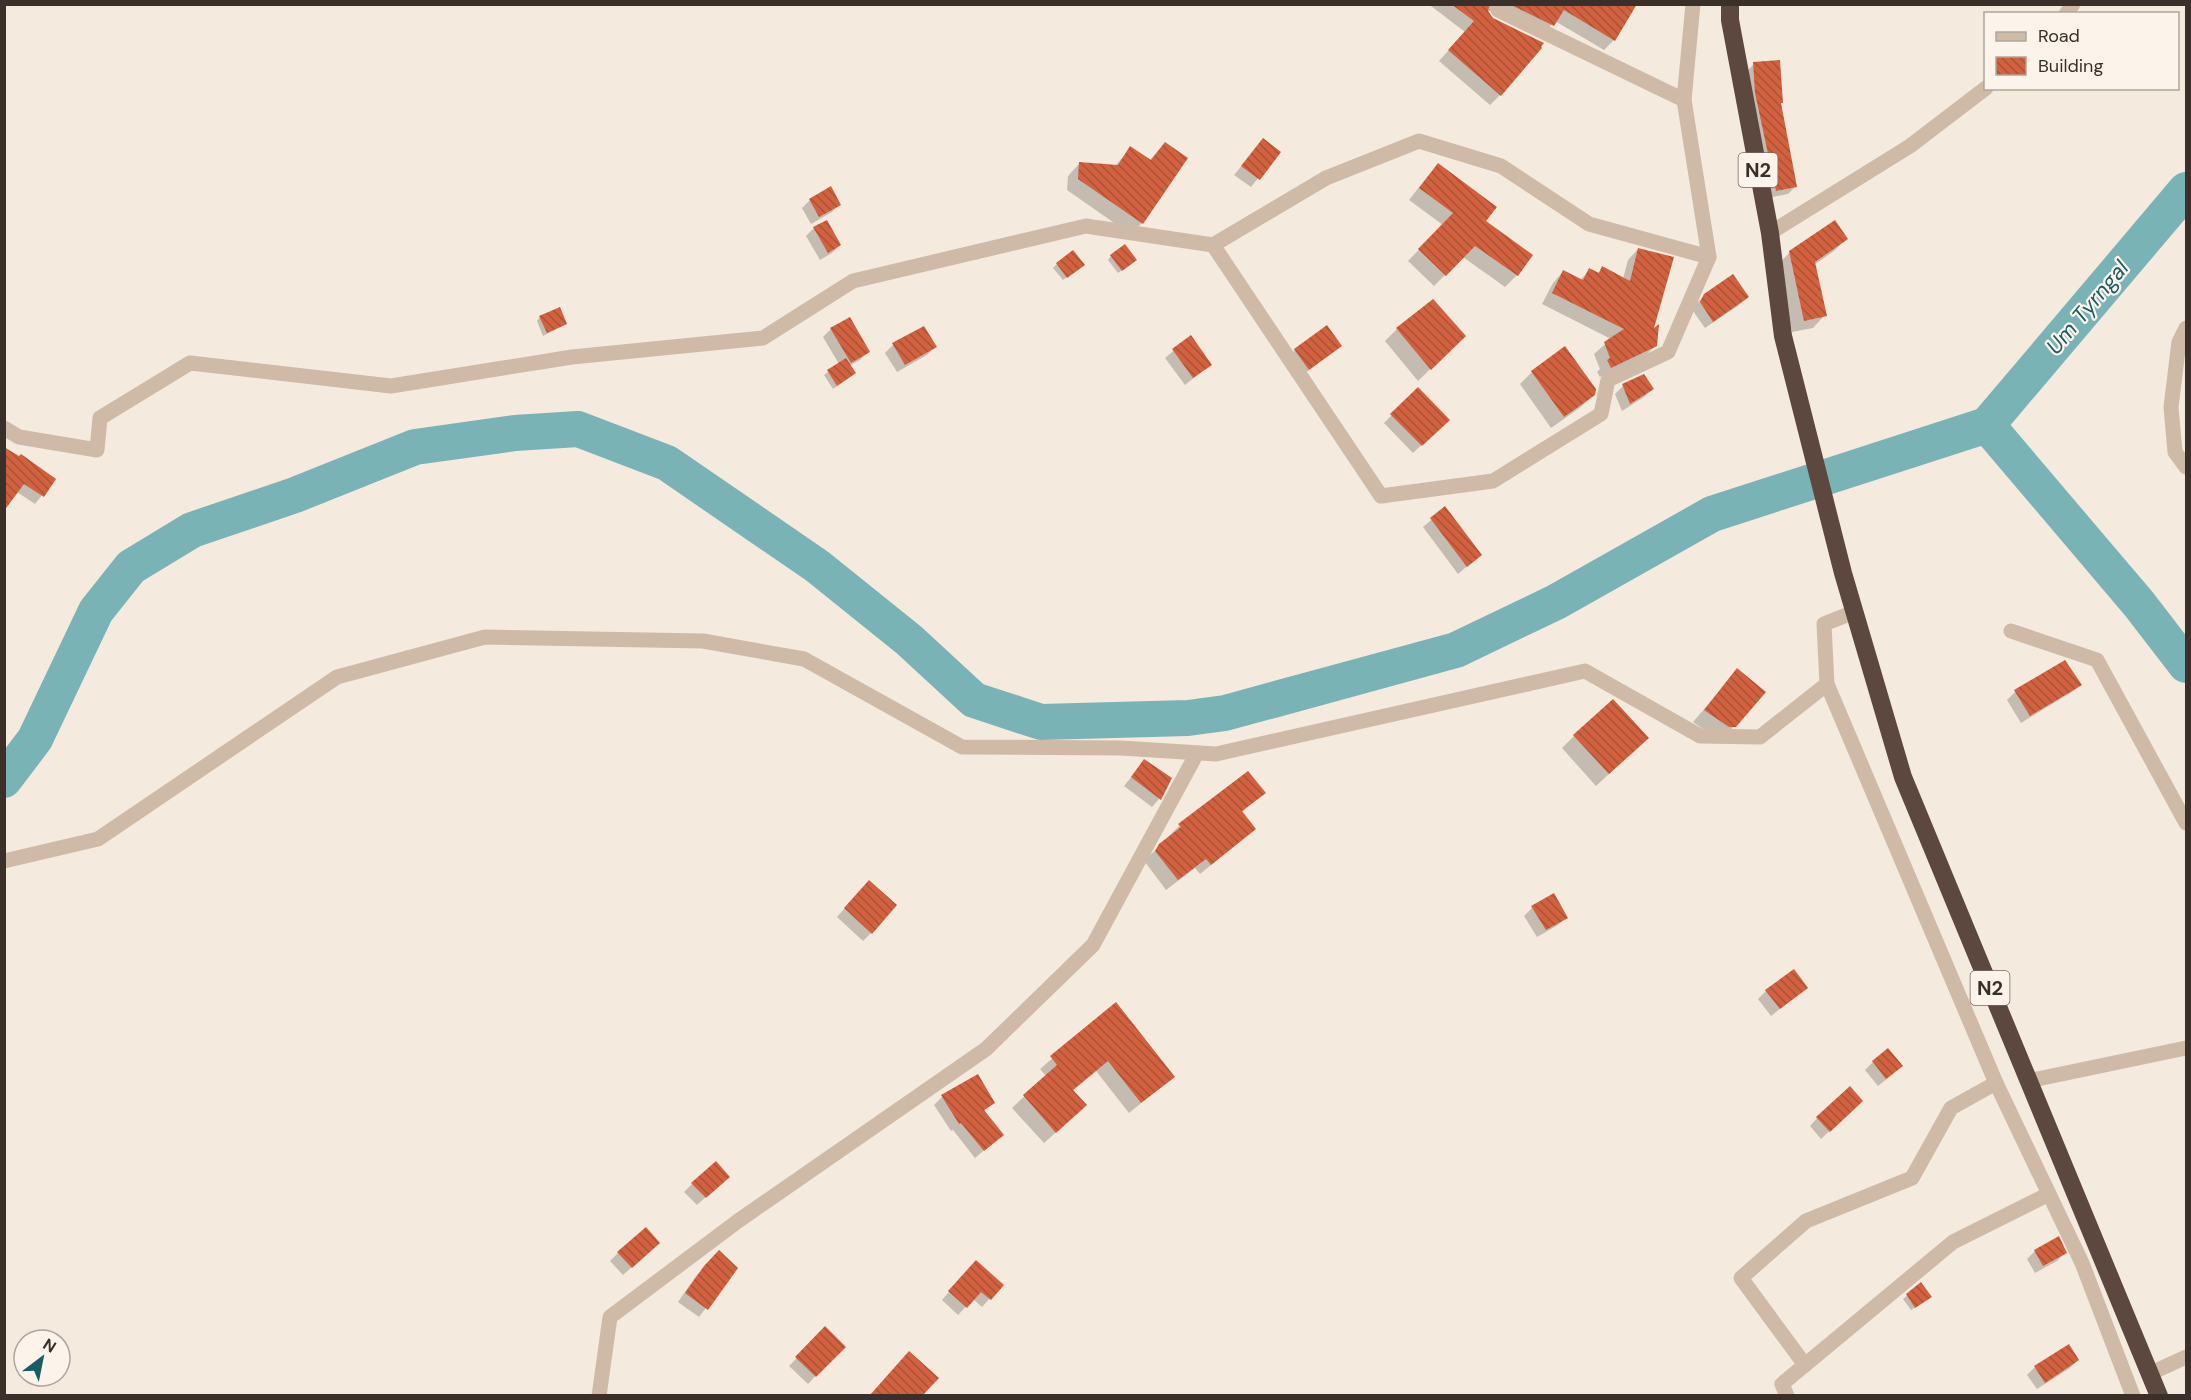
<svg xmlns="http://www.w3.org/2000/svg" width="2191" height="1400" viewBox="0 0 2191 1400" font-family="'DM Sans',sans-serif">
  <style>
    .shadow { fill: #0003 }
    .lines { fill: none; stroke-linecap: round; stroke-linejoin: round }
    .river { stroke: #79b3b6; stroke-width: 36 }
    .building { fill: url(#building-back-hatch) }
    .street { stroke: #cfbaa8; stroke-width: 15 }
    .highway { stroke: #5d483f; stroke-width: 18 }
    .labels { text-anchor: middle; stroke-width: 4.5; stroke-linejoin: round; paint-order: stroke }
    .shield { fill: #fcf4eb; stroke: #756a63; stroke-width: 1.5 }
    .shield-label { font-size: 20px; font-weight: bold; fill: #3b2f29 }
    .water-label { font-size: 22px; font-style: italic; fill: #195d62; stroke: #fcf4eb }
  </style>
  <defs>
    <pattern id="building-back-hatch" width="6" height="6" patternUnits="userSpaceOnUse" patternTransform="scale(1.5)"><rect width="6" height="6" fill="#d2623f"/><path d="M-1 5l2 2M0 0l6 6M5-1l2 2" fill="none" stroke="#ac5135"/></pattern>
  </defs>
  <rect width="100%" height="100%" fill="#f5eade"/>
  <!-- shadow -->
  <g class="shadow">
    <polygon points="1432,4 1635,4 1614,40 1604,50 1555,21 1542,35 1491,11 1486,11 1492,20 1500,95 1490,105 1439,61 1465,32 1431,6"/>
    <polygon points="1754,64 1780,104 1796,186 1788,194 1768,198 1746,72"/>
    <polygon points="1263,140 1279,152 1251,187 1234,175"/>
    <polygon points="1165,143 1142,223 1130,234 1067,190 1068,176 1079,164 1115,166 1131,148 1149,161"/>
    <polygon points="1438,165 1484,222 1531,255 1517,275 1505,287 1463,257 1434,286 1408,261 1443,225 1409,200 1427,177"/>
    <polygon points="830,188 839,204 832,212 811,224 802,208 810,200"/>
    <polygon points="814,228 840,245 832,253 820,260 806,236"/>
    <polygon points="1846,239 1834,251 1814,265 1825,315 1813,328 1792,332 1778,265 1790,252"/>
    <polygon points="1638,249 1651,331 1656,345 1645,356 1600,377 1597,372 1600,369 1594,354 1611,339 1542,304 1553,283 1563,272 1580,280 1590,270 1597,274 1603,268 1623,279 1628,260"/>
    <polygon points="1111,256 1132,263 1118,273 1108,260"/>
    <polygon points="1057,264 1081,266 1063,280 1053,268"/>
    <polygon points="1705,295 1747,297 1739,305 1705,328 1693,311 1696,304"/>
    <polygon points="540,317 566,324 543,336 537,321"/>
    <polygon points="831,329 868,352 860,360 849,366 851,376 833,389 824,375 839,364 823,337"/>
    <polygon points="1397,329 1464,336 1418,381 1385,341"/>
    <polygon points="1190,337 1210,365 1185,385 1165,358"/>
    <polygon points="893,345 935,347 927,355 897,372 885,353"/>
    <polygon points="1340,346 1300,377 1287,358 1295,350"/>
    <polygon points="1532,372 1594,394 1581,407 1551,428 1520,384"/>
    <polygon points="1623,386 1652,389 1644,397 1622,411 1615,394"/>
    <polygon points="1418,389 1448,420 1413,453 1384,423"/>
    <polygon points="4,449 54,480 35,504 17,492"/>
    <polygon points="1444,509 1480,555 1458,574 1423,527"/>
    <polygon points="1737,671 1734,726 1722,739 1716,738 1693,722"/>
    <polygon points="2080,684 2072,692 2021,723 2007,700 2015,692"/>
    <polygon points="1574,736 1635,750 1596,786 1562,748"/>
    <polygon points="1144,761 1159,799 1152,807 1124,786"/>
    <polygon points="1248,773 1264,793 1241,813 1243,839 1200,874 1195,868 1166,890 1145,862 1149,856 1170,837 1169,836 1179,826"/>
    <polygon points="861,890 871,933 863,941 837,917"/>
    <polygon points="1532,908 1566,917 1558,925 1537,937 1524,916"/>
    <polygon points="1806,988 1771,1016 1758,999 1766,991"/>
    <polygon points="1116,1004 1173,1077 1129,1113 1096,1071 1072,1091 1074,1116 1044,1143 1012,1108 1046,1076 1040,1069"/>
    <polygon points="1873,1062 1893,1074 1878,1086 1865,1070"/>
    <polygon points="942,1097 993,1102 983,1112 1002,1135 975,1158 953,1130 951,1131 934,1105"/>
    <polygon points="1853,1109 1821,1139 1810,1126 1817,1118"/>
    <polygon points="692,1184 720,1184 697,1205 684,1192"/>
    <polygon points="650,1251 623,1275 610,1261 618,1253"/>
    <polygon points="2035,1251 2065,1253 2057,1261 2035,1273 2027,1259"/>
    <polygon points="719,1252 736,1268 699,1317 678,1302 696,1276"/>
    <polygon points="968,1270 1002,1285 982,1307 973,1299 958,1315 942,1300"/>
    <polygon points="1921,1284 1926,1300 1911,1310 1903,1299"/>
    <polygon points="825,1329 843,1347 808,1384 789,1366"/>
    <polygon points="2078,1360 2070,1368 2037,1389 2027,1375 2035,1367"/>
    <polygon points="896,1366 936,1378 921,1396 871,1396"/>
  </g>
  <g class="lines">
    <!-- river -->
    <g class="river">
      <polyline points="1987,425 2139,604 2186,665"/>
      <polyline points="1987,425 2186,190"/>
      <polyline points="4,780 35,739 96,611 131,567 192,530 295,495 415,447 515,433 578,429 667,463 817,566 909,640 974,700 1041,722 1188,718 1225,713 1456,650 1556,602 1712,514 1987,425"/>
    </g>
  </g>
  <!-- building -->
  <g class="building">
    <polygon points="1451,4 1490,4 1488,11 1493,18 1544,43 1541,47 1542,48 1501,96 1448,50 1474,21"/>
    <polygon points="1509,4 1637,4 1615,41 1564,10 1554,26"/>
    <polygon points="1780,60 1783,103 1781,103 1797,187 1776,191 1755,93 1753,62"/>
    <polygon points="1263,138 1281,152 1260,180 1241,166"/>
    <polygon points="1165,142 1188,158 1143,224 1078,179 1079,162 1118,165 1130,146 1151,160"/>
    <polygon points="1438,163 1497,207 1486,221 1533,255 1518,276 1475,246 1446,276 1418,249 1453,213 1419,188"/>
    <polygon points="831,186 841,205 819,217 809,199"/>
    <polygon points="827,220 841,245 828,253 813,227"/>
    <polygon points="1835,220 1848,239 1815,262 1827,316 1804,321 1789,251"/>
    <polygon points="1125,244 1137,260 1122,271 1110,255"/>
    <polygon points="1638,248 1674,257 1654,328 1659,324 1657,346 1611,368 1607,360 1610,358 1604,342 1624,329 1552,293 1563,270 1583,280 1589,268 1599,273 1602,266 1630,281"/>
    <polygon points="1073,250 1085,265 1067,278 1056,263"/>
    <polygon points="1733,274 1749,297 1713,322 1700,302 1704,294"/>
    <polygon points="1433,299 1466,336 1431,370 1396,328"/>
    <polygon points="560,307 567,324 547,333 539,316"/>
    <polygon points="850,317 870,352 851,363 830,328"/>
    <polygon points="1327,325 1342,346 1309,370 1294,349"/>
    <polygon points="924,326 937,347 905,365 892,343"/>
    <polygon points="1191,335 1212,365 1193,378 1172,349"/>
    <polygon points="1565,346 1596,389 1595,395 1564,417 1531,371"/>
    <polygon points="846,358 856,373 837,386 827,370"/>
    <polygon points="1644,374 1654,389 1630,404 1622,384"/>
    <polygon points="1418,387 1450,420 1422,446 1390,414"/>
    <polygon points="4,447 19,456 21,454 56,479 44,497 24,484 4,511"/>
    <polygon points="1445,506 1482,555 1467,567 1430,518"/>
    <polygon points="2065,660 2082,685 2030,716 2014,690"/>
    <polygon points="1737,668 1766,692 1736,727 1729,727 1704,710"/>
    <polygon points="1613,699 1649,738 1609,774 1573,735"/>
    <polygon points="1144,759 1172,778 1161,800 1131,777"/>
    <polygon points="1248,771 1266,793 1242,811 1256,829 1211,865 1206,859 1178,880 1155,851 1159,844 1181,827 1178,824"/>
    <polygon points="869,880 897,905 872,934 844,908"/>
    <polygon points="1554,893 1568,918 1546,930 1531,906"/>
    <polygon points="1794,969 1808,988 1780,1009 1765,990"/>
    <polygon points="1116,1002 1175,1077 1141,1103 1108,1061 1073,1090 1087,1105 1056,1133 1023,1095 1057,1065 1050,1056"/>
    <polygon points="1888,1048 1903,1066 1886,1079 1872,1061"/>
    <polygon points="978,1074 995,1103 984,1110 1004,1135 984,1151 961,1123 959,1124 941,1095"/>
    <polygon points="1850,1086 1863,1101 1830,1132 1816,1117"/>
    <polygon points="716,1161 730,1177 706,1198 691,1183"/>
    <polygon points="646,1227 660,1243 632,1268 617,1252"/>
    <polygon points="2059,1236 2067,1253 2043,1266 2034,1250"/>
    <polygon points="719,1250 738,1268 708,1310 685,1293 704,1266"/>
    <polygon points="976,1260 1004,1285 991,1300 981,1292 967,1308 948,1291"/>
    <polygon points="1921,1282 1932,1297 1915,1308 1906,1294"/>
    <polygon points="825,1326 846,1347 816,1377 795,1357"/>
    <polygon points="2069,1344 2079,1360 2045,1383 2034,1366"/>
    <polygon points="909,1351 939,1378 923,1395 870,1395"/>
  </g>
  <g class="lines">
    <!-- street -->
    <g class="street">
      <polyline points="1498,10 1684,100"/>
      <polyline points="2066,14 2073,4"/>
      <polyline points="1770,233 1910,146 1986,88"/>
      <polyline points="1213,245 1326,178 1419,141 1501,166 1589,224 1709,257"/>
      <polyline points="2186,328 2179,342 2171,407 2175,452 2186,467"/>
      <polyline points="4,428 19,437 97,450 100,418 190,363 391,386 572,357 763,338 853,281 1086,226 1213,245 1381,496 1493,481 1601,414 1608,380 1668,352 1709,257 1684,100 1693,4"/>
      <polyline points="2011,631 2097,660 2186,823"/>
      <polyline points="1827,684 1996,1083 2082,1263 2133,1396"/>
      <polyline points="4,861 98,839 337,677 485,637 703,641 804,659 962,747 1121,748 1216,754 1585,671 1700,736 1760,737 1827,684 1824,624 1854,612"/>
      <polyline points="2028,1081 2186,1048"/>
      <polyline points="1805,1365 1741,1278 1806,1221 1912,1178 1951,1108 1996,1083"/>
      <polyline points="2149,1374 2186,1357"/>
      <polyline points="599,1396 610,1317 738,1221 986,1049 1093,945 1197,753"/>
      <polyline points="1787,1396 1782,1384 1953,1242 2049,1194"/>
    </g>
    <!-- highway -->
    <polyline class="highway" points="1730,4 1730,20 1770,233 1783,336 1843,573 1903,777 2159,1396"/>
  </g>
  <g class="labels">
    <!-- shield labels -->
    <g class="shield">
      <rect x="1738.5" y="153" width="39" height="34" rx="4.5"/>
      <rect x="1970.5" y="971" width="39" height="34" rx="4.5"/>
    </g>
    <g class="shield-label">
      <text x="1758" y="177">N2</text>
      <text x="1990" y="995">N2</text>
    </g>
    <!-- water labels -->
    <g class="water-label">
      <text transform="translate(2087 307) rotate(-50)" y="8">Um Tyrngal</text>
    </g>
  </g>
  <!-- border -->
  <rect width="2191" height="1400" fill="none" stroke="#3b2f29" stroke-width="12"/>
  <!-- legend -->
  <rect x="1984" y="12" width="195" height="78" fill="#fcf4eb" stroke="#afa59d" stroke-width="1.5"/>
  <rect x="1996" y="32" width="30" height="9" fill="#cfbaa8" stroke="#afa59d" stroke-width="1.5"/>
  <text x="2038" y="42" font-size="18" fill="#3b2f29">Road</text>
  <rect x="1996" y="57" width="30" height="18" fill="url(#building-back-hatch)" stroke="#afa59d" stroke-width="1.5"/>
  <text x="2038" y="72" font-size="18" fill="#3b2f29">Building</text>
  <!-- north arrow -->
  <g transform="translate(42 1358) rotate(32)"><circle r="28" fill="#fcf4eb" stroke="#afa59d" stroke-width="1.5"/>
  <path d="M0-4.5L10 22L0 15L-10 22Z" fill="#195d62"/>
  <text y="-9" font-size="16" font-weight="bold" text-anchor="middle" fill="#3b2f29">N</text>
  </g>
</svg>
